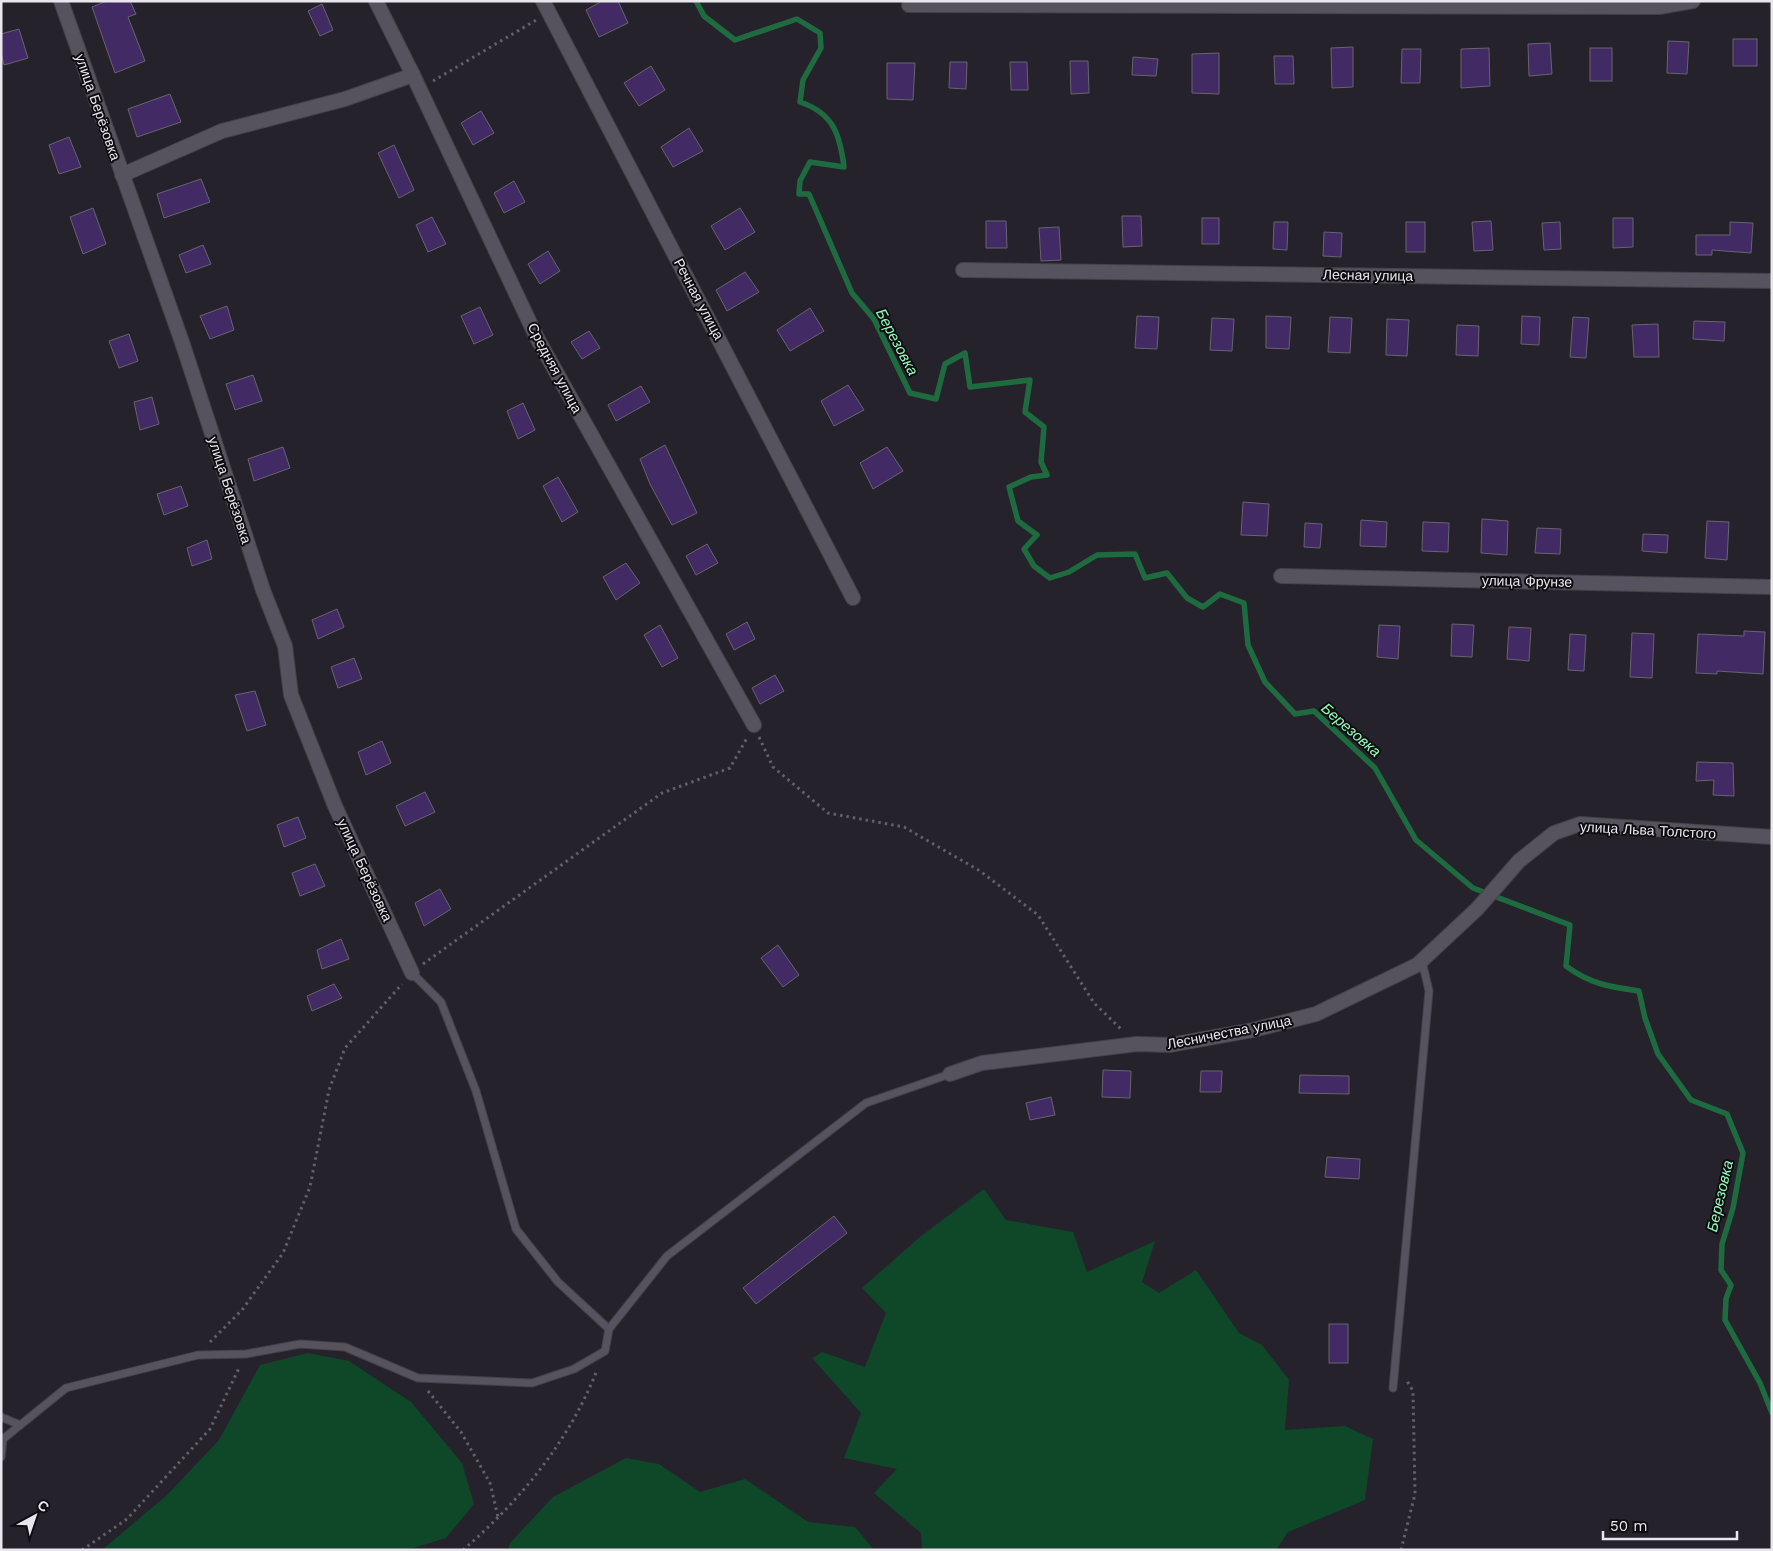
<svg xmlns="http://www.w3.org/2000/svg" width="1773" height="1551" viewBox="0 0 1773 1551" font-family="'Work Sans',sans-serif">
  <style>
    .green { fill: #0e4828 }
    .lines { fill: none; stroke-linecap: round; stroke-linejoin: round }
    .stream { stroke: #1f6b40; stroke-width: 5.5 }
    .building { fill: #422a65; stroke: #67646e }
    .service-casing { stroke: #434148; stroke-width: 9 }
    .minor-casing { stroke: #434148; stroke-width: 16 }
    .path { stroke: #625f67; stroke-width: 3; stroke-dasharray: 2.5 4; stroke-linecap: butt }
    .service { stroke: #57535e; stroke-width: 7 }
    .minor { stroke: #57535e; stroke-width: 14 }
    .labels { text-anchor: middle; stroke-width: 4; stroke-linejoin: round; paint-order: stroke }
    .street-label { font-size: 14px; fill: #e9e7ed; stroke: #0e0d11 }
    .water-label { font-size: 15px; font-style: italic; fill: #96fbb9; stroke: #0e0d11 }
  </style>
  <rect width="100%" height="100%" fill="#25222b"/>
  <!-- green -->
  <g class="green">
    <polygon points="984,1189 1006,1220 1073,1232 1087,1272 1155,1241 1142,1282 1159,1293 1196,1270 1239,1333 1262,1345 1289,1380 1285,1430 1345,1426 1373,1439 1365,1500 1288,1532 1276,1550 922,1550 921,1533 874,1493 897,1469 844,1458 861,1413 812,1358 822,1352 865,1367 886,1313 862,1288 921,1236"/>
    <polygon points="308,1353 349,1361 411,1402 462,1463 474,1504 446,1538 407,1550 102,1550 167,1495 219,1440 260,1365"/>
    <polygon points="626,1458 659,1464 700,1492 745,1479 808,1522 855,1527 874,1550 508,1550 510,1543 553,1497"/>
  </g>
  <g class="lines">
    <!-- stream -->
    <path class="stream" d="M696 1 704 16 735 40 797 19 820 33 821 48 803 80 800 102C833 113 840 134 844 167L810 162 800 181 799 194H809L852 293 874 319 910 393 936 399 945 364 965 353 970 387 1030 380 1025 412 1044 427 1041 462 1047 475 1031 477 1009 487 1018 521 1037 535 1024 549 1034 566 1050 578 1069 572 1097 555 1135 554 1145 578 1167 573 1187 598 1203 607 1220 594 1244 603 1248 645 1265 682 1295 714 1314 711 1375 768 1416 840 1473 888 1570 925 1566 966C1590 984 1610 987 1639 991L1645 1018 1658 1054 1691 1100 1727 1114 1743 1153 1733 1208 1722 1244 1721 1270 1731 1285 1726 1299 1725 1320 1760 1383 1772 1413"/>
  </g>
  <!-- building -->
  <g class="building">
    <polygon points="107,1 130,1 136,14 128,17 145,61 115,73 92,7"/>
    <polygon points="602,1 618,1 628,23 599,37 586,10"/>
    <polygon points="322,4 333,30 320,36 308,11"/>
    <polygon points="19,29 28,58 4,65 1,52 1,34"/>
    <rect x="1733" y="39" width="24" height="27"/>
    <polygon points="1668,41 1689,42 1687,74 1667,73"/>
    <polygon points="1550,43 1552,74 1529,76 1528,44"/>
    <polygon points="1353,47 1353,87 1332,88 1331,48"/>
    <polygon points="1489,48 1490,86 1461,88 1461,49"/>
    <rect x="1590" y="48" width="22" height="33"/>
    <polygon points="1402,49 1421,49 1420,83 1401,83"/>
    <polygon points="1219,53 1219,94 1192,93 1192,54"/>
    <polygon points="1274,56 1293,56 1294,84 1275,84"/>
    <polygon points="1133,57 1158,59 1156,76 1132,75"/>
    <polygon points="1070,61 1088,61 1089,93 1071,94"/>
    <polygon points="950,62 967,62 966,89 949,88"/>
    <polygon points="1010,62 1027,62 1028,90 1011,90"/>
    <polygon points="887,63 915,63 913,100 887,99"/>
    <polygon points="651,66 665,90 639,106 624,83"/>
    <polygon points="170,94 181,122 137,137 128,109"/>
    <polygon points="481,111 494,133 473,145 461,123"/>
    <polygon points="689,128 703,151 673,167 661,147"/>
    <polygon points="69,137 81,167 59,174 49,145"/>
    <polygon points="394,145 414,190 399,198 378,153"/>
    <polygon points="201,179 210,202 164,218 157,194"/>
    <polygon points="514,181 525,202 504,213 494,193"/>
    <polygon points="93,208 106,244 83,254 70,217"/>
    <polygon points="740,208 755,232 725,250 711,226"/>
    <polygon points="1122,216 1141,216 1142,246 1123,247"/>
    <polygon points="432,217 446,244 428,252 416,225"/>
    <rect x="1202" y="218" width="17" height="26"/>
    <polygon points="1613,218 1633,218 1633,247 1613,248"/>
    <polygon points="986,221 1006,221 1007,248 986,248"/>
    <polygon points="1491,221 1493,250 1474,251 1472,222"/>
    <polygon points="1274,222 1288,222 1287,250 1273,249"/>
    <rect x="1406" y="222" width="19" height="30"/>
    <polygon points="1560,222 1561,249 1544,250 1542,223"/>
    <polygon points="1730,222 1753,223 1751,253 1712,250 1712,255 1696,255 1696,235 1730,235"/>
    <polygon points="1059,227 1061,260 1041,261 1039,228"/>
    <polygon points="1324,232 1342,233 1341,257 1323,256"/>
    <polygon points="203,245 211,264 186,273 179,255"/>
    <polygon points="548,251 560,271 540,284 528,264"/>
    <polygon points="745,272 759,292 727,311 716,290"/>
    <polygon points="227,306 234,330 210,339 200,316"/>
    <polygon points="480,307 493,335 474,344 461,316"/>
    <polygon points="810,308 824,331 790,351 777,330"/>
    <polygon points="1137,316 1159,317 1157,349 1135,348"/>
    <polygon points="1266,316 1291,317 1289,349 1266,348"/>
    <polygon points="1522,316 1540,317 1539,345 1521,344"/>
    <polygon points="1330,317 1352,318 1350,353 1328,352"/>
    <polygon points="1573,317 1589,318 1586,358 1570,357"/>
    <polygon points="1212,318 1234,319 1232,351 1210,350"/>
    <polygon points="1387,319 1409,320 1407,356 1386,355"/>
    <polygon points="1694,321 1725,322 1724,341 1693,339"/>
    <polygon points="1658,324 1659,357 1634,357 1632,325"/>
    <polygon points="1457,325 1479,326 1478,356 1456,355"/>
    <polygon points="589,331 600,348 582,359 571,342"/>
    <polygon points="129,334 138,361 119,368 109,341"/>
    <polygon points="253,375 262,401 235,410 226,384"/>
    <polygon points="848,385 864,410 834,426 821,401"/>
    <polygon points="641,386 650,402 616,421 608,405"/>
    <polygon points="152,397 159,424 140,430 134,402"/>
    <polygon points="523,403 535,430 518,439 507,411"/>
    <polygon points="665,445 697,513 672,525 650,484 640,459"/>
    <polygon points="283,447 290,468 254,481 248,459"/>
    <polygon points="887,447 903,471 873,489 860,463"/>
    <polygon points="558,477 578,512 562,522 543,486"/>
    <polygon points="181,486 188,506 164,515 157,494"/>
    <polygon points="1243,502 1269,504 1267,536 1241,535"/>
    <polygon points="1482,519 1508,521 1507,555 1481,553"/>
    <polygon points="1361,520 1387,522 1386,547 1360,546"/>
    <polygon points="1707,521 1729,522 1727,560 1705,558"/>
    <polygon points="1423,522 1449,523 1448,552 1422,551"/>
    <polygon points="1305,523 1322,524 1320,548 1304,547"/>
    <polygon points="1537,528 1561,529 1560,554 1535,553"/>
    <polygon points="1643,534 1668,535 1667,553 1642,551"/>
    <polygon points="207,540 212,559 192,566 187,548"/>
    <polygon points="707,544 718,563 696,575 686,556"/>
    <polygon points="626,563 640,583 616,600 603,577"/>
    <polygon points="337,609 344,627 318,639 312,620"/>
    <polygon points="747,622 755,639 734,650 726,634"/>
    <polygon points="1452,624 1474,625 1472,657 1451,656"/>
    <polygon points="660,625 678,658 662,667 644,635"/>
    <polygon points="1379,625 1400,626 1398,659 1377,657"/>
    <polygon points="1509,627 1531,628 1529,661 1507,659"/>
    <polygon points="1744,631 1765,632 1763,674 1717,671 1717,674 1696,673 1698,634 1744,636"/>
    <polygon points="1632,633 1654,634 1652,678 1630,677"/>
    <polygon points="1570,634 1586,635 1584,671 1568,670"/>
    <polygon points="354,658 362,679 338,688 331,667"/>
    <polygon points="775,675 784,691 760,704 752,688"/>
    <polygon points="255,691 266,725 247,731 235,695"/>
    <polygon points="382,741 391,763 366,775 358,752"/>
    <polygon points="1697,762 1733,763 1734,796 1713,795 1714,780 1696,781"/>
    <polygon points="425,792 435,812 405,826 396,806"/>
    <polygon points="298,817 306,838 284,847 277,825"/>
    <polygon points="315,864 325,886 300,896 292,873"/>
    <polygon points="440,889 451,909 424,926 415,903"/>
    <polygon points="341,939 349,959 322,969 317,950"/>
    <polygon points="778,945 799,975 783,987 761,958"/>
    <polygon points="334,984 342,998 312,1011 307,996"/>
    <polygon points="1103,1070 1131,1071 1130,1098 1102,1097"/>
    <polygon points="1201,1071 1222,1071 1221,1092 1200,1092"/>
    <polygon points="1300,1075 1349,1076 1349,1094 1299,1093"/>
    <polygon points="1051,1097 1055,1115 1030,1120 1026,1103"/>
    <polygon points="1327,1157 1360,1159 1359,1179 1325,1177"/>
    <polygon points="834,1216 847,1233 756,1304 743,1288"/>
    <rect x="1329" y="1324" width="19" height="39"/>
  </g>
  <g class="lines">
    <!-- service casing -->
    <g class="service-casing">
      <g id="service">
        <polyline points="412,973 441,1002 476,1091 516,1229 558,1282 609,1329"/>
        <polyline points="1393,1388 1429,991 1422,961"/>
        <polyline points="1,1417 20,1425"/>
        <polyline points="1,1457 3,1439 66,1388 198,1355 246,1354 300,1344 345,1347 418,1378 532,1383 574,1369 605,1351 609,1329 667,1256 866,1103 950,1074"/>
      </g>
    </g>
    <!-- minor casing -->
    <g class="minor-casing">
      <g id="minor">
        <polyline points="61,1 182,342 263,590 285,646 291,695 335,806 412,973"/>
        <polyline points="376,1 413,75 537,338 754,725"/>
        <polyline points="543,1 853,598"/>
        <polyline points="909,5 1659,7 1693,1"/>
        <polyline points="122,175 222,131 345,99 413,75"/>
        <polyline points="963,270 1772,281"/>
        <polyline points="1281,576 1772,587"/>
        <polyline points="950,1074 982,1063 1137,1044 1170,1045 1253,1030 1316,1014 1417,965 1477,909 1519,861 1554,833 1580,824 1772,837"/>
      </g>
    </g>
    <!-- path -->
    <g class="path">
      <polyline points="433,81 538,19"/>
      <polyline points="759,737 773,767 828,813 904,827 980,871 1038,915 1094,1003 1122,1030"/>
      <polyline points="423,964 662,793 730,768 747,738"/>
      <polyline points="210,1342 242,1310 283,1253 310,1187 329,1090 345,1048 402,984"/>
      <polyline points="428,1391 461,1432 490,1483 498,1517"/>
      <polyline points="82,1550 127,1519 210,1429 240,1366"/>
      <path d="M463 1550C520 1501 570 1440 597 1370"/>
      <polyline points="1401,1550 1415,1494 1413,1391 1407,1381"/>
    </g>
    <!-- service -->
    <use href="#service" class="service"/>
    <!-- minor -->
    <use href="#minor" class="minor"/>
  </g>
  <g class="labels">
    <!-- street labels -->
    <g class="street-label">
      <text transform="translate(98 107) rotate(71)" y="5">улица Берёзовка</text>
      <text transform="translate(1368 275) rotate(1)" y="5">Лесная улица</text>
      <text transform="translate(699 299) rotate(62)" y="5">Речная улица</text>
      <text transform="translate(555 368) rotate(62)" y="5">Средняя улица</text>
      <text transform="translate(230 490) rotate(72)" y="5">улица Берёзовка</text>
      <text transform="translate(1527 581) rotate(1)" y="5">улица Фрунзе</text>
      <text transform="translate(1648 830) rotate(3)" y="5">улица Льва Толстого</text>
      <text transform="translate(365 870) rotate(65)" y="5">улица Берёзовка</text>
      <text transform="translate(1229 1032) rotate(-11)" y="5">Лесничества улица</text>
    </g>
    <!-- water labels -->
    <g class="water-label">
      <text transform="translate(897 342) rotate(62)" y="5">Березовка</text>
      <text transform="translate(1351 730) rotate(41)" y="5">Березовка</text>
      <text transform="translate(1720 1196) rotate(-77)" y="5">Березовка</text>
    </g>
  </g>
  <!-- border -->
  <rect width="1773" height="1551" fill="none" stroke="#e9e7ed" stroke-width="5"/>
  <!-- north arrow -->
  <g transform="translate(35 1516) rotate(40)" stroke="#0e0d11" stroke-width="4" paint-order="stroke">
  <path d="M0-4L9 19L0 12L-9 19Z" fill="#e9e7ed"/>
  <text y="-8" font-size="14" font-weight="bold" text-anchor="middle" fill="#e9e7ed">С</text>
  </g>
  <!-- scale -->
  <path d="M1603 1531v8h134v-8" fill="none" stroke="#e9e7ed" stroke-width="2.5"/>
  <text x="1610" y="1531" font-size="15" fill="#e9e7ed" stroke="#0e0d11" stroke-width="4" paint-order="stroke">50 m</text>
</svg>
